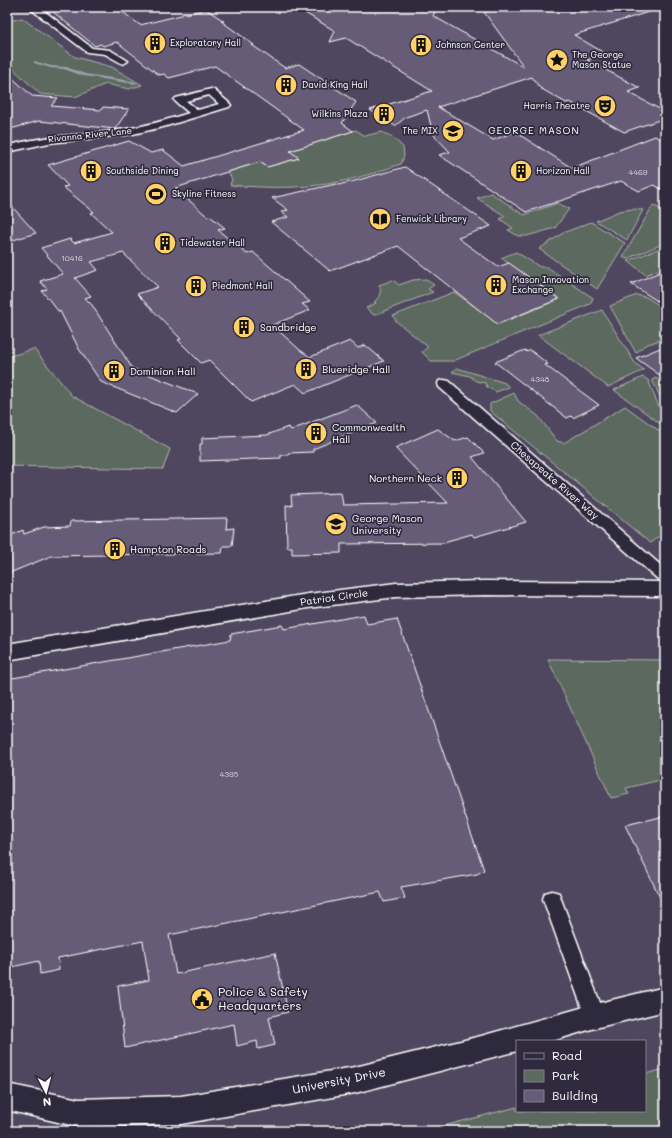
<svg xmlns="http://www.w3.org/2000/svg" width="672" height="1138" viewBox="0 0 672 1138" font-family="Mali,sans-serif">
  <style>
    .built { fill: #4f475e; fill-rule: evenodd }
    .green { fill: #5c695e; stroke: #aeb4ae }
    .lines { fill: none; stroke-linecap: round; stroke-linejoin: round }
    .stream { fill: #9da3b1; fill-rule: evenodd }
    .building { fill: #665b78; stroke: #fff }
    .minor-casing { stroke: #fff; stroke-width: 3 }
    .tertiary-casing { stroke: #fff; stroke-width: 3 }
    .minor { fill: #2f2a3d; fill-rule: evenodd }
    .tertiary { fill: #2f2a3d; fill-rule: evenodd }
    .labels { text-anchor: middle; stroke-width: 3.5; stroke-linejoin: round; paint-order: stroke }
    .number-label { font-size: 8px; fill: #d9d6dd }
    .far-poi-label { font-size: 9px; fill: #fff; stroke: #2f2a3d; text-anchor: start }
    .far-street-label { font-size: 9px; fill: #fff; stroke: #2f2a3d }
    .far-quarter-label { font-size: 10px; letter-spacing: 1px; fill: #fff; stroke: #2f2a3d }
    .poi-label { font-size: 10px; fill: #fff; stroke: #2f2a3d; text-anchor: start }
    .street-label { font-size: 10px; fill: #fff; stroke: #2f2a3d }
    .near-poi-label { font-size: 12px; fill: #fff; stroke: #2f2a3d; text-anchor: start }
    .near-street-label { font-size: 12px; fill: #fff; stroke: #2f2a3d }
  </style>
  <rect width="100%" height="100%" fill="#40394f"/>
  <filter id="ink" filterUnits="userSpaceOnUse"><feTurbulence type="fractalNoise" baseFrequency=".025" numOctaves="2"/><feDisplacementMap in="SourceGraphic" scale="8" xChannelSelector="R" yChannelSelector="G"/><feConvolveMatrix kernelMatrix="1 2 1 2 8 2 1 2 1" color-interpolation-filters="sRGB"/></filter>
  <g filter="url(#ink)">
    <!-- built -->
    <path class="built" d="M7 7H665V1131H7ZM517 1041H645V1111H517Z"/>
    <!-- green -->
    <g class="green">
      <polygon points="22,18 75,57 112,67 142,85 129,89 106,84 75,97 40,94 7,63 7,22"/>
      <path d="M356 130 365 136 381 132 391 136 403 147 404 156 401 164C388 168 376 173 363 176 320 189 275 189 230 185L232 179 228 172 260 162 267 167 299 158 290 151Z"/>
      <polygon points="491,193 524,215 558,203 569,209 555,228 527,236 518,236 508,230 513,228 500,219 505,216 477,198"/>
      <polygon points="653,205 665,212 665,243 626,259 623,257"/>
      <polygon points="632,209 643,210 627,240 596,221 619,211"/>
      <polygon points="591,222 625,243 597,289 539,249 563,233"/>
      <polygon points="665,246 665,267 646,275 628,261"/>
      <polygon points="516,252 540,267 547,267 593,298 590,304 453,361 431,361 422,352 428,347 396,321 393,316 454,292 499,324 560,299 501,258"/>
      <path d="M426 279 434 285 428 289 433 292 374 315 366 308 376 303 374 302C380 297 382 291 379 285L393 280 399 285 413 280Z"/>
      <polygon points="637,295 646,297 665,309 665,333 660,340 645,345 636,353 610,306"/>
      <polygon points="602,310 635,363 644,370 608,387 538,335"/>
      <polygon points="34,349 72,396 170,449 163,469 7,466 7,357"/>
      <polygon points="457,368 505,383 509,387 496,392 487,387 485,383 476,381 470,376 452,372"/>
      <polygon points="643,377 648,380 665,422 665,427 614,390"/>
      <polygon points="656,378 665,384 665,407 652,380"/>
      <polygon points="514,393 518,401 538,416 557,441 564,443 625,406 665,435 665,525 662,534 650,543 490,411 490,404"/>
      <polygon points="548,659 665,660 665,779 626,788 629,794 611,798"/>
      <polygon points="665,1069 665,1131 424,1131 517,1107 517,1111 645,1111 645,1074"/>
    </g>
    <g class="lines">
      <!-- stream -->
      <polygon class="stream" points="34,61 51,66 66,67 85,74 132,81 137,83 135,84 84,76 64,69 51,68 34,63"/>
    </g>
    <!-- building -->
    <g class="building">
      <polygon points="70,7 116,7 140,25 206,9 224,21 221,21 254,45 252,45 285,68 299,64 356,102 342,123 353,131 290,151 299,158 267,167 260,162 175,188 208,217 210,216 225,228 218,230 247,254 253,252 310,302 302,304 310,310 272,325 300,350 310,357 350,341 358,348 365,345 384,361 305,393 295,384 251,402 209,360 201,363 178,340 181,339 137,294 158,287 123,253 91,262 98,270 75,278 91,296 85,298 92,305 132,368 198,394 177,413 101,382 79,349 60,311 59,312 42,291 47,289 40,281 63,274 41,248 70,239 74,243 112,232 91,213 94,212 63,187 68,186 48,165 129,141 151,153 163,150 184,166 304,130 215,66 169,78 164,74 159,75 117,42 103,46 101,44 95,46 52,11"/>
      <polygon points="295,7 417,7 422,10 437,7 433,16 524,67 484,12 510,7 652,7 652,11 574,35 606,54 587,60 640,88 628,92 665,112 665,118 624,132 570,102 566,103 540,88 532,77 438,107 493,140 515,132 572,168 655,136 665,142 665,191 654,185 639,191 621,181 526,212 439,155 450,152 433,134 427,110 406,117 395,126 370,110 432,91 346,38 330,42 335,31"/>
      <polygon points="7,73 32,96 58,98 51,106 101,110 103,107 129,109 115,129 39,121 7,130"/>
      <polygon points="405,167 491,226 458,238 498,267 509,263 559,299 497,324 398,246 330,271 271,222 288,217 281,212 288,210 272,198 336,184 338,185 350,182 351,182"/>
      <polygon points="7,201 36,233 7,242"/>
      <polygon points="665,270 665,306 631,284"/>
      <polygon points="665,346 665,379 636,358"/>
      <polygon points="525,350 527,352 530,350 548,364 545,365 599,405 573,418 571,416 567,418 495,362"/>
      <polygon points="357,405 377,423 313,449 313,452 288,453 288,455 281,455 281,458 200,461 200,444 202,444 202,438 267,435 288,427 291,430"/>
      <polygon points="438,429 455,441 468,437 484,453 472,457 526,522 474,537 472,534 447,541 445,543 341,544 341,553 292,554 292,547 287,547 286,505 292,506 291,495 341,493 343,505 448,503 395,448"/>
      <polygon points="227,518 226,529 234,528 232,546 223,546 222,553 51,556 7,574 7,537 23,530 24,534 44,527 70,526 71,521"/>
      <polygon points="364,615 367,624 397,619 484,870 477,874 401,887 405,898 384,902 380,892 169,935 176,974 275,953 288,1012 269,1017 275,1045 258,1049 257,1041 237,1046 234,1024 125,1048 118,986 149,980 143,941 58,958 59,970 40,974 39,961 7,968 7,679 230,640 231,634 282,625 284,629"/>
      <polygon points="665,816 665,908 625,825"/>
    </g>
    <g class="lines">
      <!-- minor casing -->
      <g class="minor-casing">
        <g id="minor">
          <polygon points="31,7 39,7 92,48 110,50 128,61 123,64 105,54 87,52 32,10"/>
          <path d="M211 89 214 90 229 103 231 105 229 107 163 127 133 134 49 143 7 152V146C39 136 72 136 105 132 134 129 161 122 189 113L176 102 174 100 176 98ZM209 95 219 104 198 110 186 101Z"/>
          <polygon points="444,380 449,381 665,569 665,582 660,581 439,387 438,384 439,381"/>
          <polygon points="552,891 559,893 561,899 605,1016 602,1023 595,1026 588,1023 585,1016 543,899 545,893"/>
        </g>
      </g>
      <!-- tertiary casing -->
      <g class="tertiary-casing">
        <g id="tertiary">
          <polygon points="485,581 665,582 665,596 485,595 396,597 308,608 7,660 7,644 308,594 396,583"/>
          <polygon points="665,987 665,1011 595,1028 552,1041 517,1041 517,1051 355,1093 181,1124 79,1127 7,1110 7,1084 79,1099 181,1096 355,1067 481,1036 595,1004"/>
        </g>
      </g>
      <!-- minor -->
      <use href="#minor" class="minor"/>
      <!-- tertiary -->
      <use href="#tertiary" class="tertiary"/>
    </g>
  </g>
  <!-- icons -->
  <defs>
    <g id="building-disc" transform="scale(1.15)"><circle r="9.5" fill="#ffd166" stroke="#2f2a3d"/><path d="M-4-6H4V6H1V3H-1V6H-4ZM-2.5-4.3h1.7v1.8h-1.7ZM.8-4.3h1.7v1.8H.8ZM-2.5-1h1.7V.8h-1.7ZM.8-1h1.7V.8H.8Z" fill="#111"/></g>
    <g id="sight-disc" transform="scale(1.15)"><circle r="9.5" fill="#ffd166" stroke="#2f2a3d"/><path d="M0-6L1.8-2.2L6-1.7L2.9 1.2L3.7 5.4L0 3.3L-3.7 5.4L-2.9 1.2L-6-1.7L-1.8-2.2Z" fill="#111"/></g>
    <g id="theatre-disc" transform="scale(1.15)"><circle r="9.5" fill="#ffd166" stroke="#2f2a3d"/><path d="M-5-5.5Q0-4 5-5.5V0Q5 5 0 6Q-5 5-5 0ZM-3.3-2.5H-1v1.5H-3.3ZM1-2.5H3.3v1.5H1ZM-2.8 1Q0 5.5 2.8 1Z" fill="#111"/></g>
    <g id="school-disc" transform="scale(1.15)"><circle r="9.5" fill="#ffd166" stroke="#2f2a3d"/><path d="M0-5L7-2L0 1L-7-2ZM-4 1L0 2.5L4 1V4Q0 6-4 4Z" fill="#111"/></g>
    <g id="stadium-disc" transform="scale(1.15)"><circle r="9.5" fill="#ffd166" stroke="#2f2a3d"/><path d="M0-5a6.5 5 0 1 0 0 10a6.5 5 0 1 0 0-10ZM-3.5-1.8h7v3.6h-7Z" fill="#111"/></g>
    <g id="library-disc" transform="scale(1.15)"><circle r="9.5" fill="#ffd166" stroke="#2f2a3d"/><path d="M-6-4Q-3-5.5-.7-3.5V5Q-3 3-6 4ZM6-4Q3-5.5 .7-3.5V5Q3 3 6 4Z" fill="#111"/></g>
    <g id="university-disc" transform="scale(1.15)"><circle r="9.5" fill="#ffd166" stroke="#2f2a3d"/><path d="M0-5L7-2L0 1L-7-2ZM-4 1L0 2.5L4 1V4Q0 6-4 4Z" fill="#111"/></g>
    <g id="civic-disc" transform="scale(1.15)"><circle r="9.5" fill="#ffd166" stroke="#2f2a3d"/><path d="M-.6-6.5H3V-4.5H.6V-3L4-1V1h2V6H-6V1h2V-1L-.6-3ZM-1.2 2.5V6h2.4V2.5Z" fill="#111"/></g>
  </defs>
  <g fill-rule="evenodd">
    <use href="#building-disc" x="155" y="43"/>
    <use href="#building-disc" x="421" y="45"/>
    <use href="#sight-disc" x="557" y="60"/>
    <use href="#building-disc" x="286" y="85"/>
    <use href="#theatre-disc" x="605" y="106"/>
    <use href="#building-disc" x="384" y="114"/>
    <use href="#school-disc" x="453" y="131"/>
    <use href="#building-disc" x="91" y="171"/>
    <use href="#building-disc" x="521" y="171"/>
    <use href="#stadium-disc" x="156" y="194"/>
    <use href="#library-disc" x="380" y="219"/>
    <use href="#building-disc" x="165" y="243"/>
    <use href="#building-disc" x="496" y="285"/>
    <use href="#building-disc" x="196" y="286"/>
    <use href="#building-disc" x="244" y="327"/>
    <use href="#building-disc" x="306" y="369"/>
    <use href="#building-disc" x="114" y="371"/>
    <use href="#building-disc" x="316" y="433"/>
    <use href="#building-disc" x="457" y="478"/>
    <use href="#university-disc" x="336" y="524"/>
    <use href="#building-disc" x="115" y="549"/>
    <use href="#civic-disc" x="202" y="999"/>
  </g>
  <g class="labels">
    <!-- number labels -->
    <g class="number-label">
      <text x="638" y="175">4469</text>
      <text x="72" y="261">10416</text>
      <text x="540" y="382">4348</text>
      <text x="229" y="777">4395</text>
    </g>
    <!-- far-poi labels -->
    <g class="far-poi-label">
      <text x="170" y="46">Exploratory Hall</text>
      <text x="436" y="48">Johnson Center</text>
      <text x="572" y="58">The George<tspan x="572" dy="10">Mason Statue</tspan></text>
      <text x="302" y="88">David King Hall</text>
      <text x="590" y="109" text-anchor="end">Harris Theatre</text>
      <text x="368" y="117" text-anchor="end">Wilkins Plaza</text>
      <text x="438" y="134" text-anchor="end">The MIX</text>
      <text x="106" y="174">Southside Dining</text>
      <text x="536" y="174">Horizon Hall</text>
      <text x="172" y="197">Skyline Fitness</text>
      <text x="396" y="222">Fenwick Library</text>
      <text x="180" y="246">Tidewater Hall</text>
      <text x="512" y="283">Mason Innovation<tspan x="512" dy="10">Exchange</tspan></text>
      <text x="212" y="289">Piedmont Hall</text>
    </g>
    <!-- far-street labels -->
    <g class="far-street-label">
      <text transform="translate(90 135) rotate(-6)" y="3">Rivanna River Lane</text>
    </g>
    <!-- far-quarter labels -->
    <g class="far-quarter-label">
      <text x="534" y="134">GEORGE MASON</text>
    </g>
    <!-- poi labels -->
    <g class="poi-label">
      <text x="260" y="331">Sandbridge</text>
      <text x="322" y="373">Blueridge Hall</text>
      <text x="130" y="375">Dominion Hall</text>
      <text x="332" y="431">Commonwealth<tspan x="332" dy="12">Hall</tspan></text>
      <text x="442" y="482" text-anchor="end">Northern Neck</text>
      <text x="352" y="522">George Mason<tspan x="352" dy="12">University</tspan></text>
      <text x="130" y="553">Hampton Roads</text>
    </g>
    <!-- street labels -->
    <g class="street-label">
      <text transform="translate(555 480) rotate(41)" y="4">Chesapeake River Way</text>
      <text transform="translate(334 597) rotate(-8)" y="4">Patriot Circle</text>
    </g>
    <!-- near-poi labels -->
    <g class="near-poi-label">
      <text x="218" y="996">Police &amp; Safety<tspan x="218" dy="14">Headquarters</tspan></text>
    </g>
    <!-- near-street labels -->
    <g class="near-street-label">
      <text transform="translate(339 1081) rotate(-11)" y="4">University Drive</text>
    </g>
  </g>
  <!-- margin -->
  <rect width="672" height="1138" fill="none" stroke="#2f2a3d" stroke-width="24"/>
  <rect x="12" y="12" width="648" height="1114" fill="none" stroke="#fff" stroke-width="1.5" filter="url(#ink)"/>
  <!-- legend -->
  <rect x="516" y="1040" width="130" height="72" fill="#2f2a3d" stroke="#827f8b"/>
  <rect x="524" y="1053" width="20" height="6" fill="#2f2a3d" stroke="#827f8b"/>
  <text x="552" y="1060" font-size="12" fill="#ffffff">Road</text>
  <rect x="524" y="1070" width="20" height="12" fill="#5c695e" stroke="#827f8b"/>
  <text x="552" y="1080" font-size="12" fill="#ffffff">Park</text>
  <rect x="524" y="1090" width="20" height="12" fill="#665b78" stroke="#827f8b"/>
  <text x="552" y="1100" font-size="12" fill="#ffffff">Building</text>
  <!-- north arrow -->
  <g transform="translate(46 1092) rotate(174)" stroke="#2f2a3d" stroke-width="3" paint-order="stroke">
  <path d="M0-3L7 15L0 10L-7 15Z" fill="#ffffff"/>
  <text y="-6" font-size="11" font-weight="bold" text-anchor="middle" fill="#ffffff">N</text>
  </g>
</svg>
